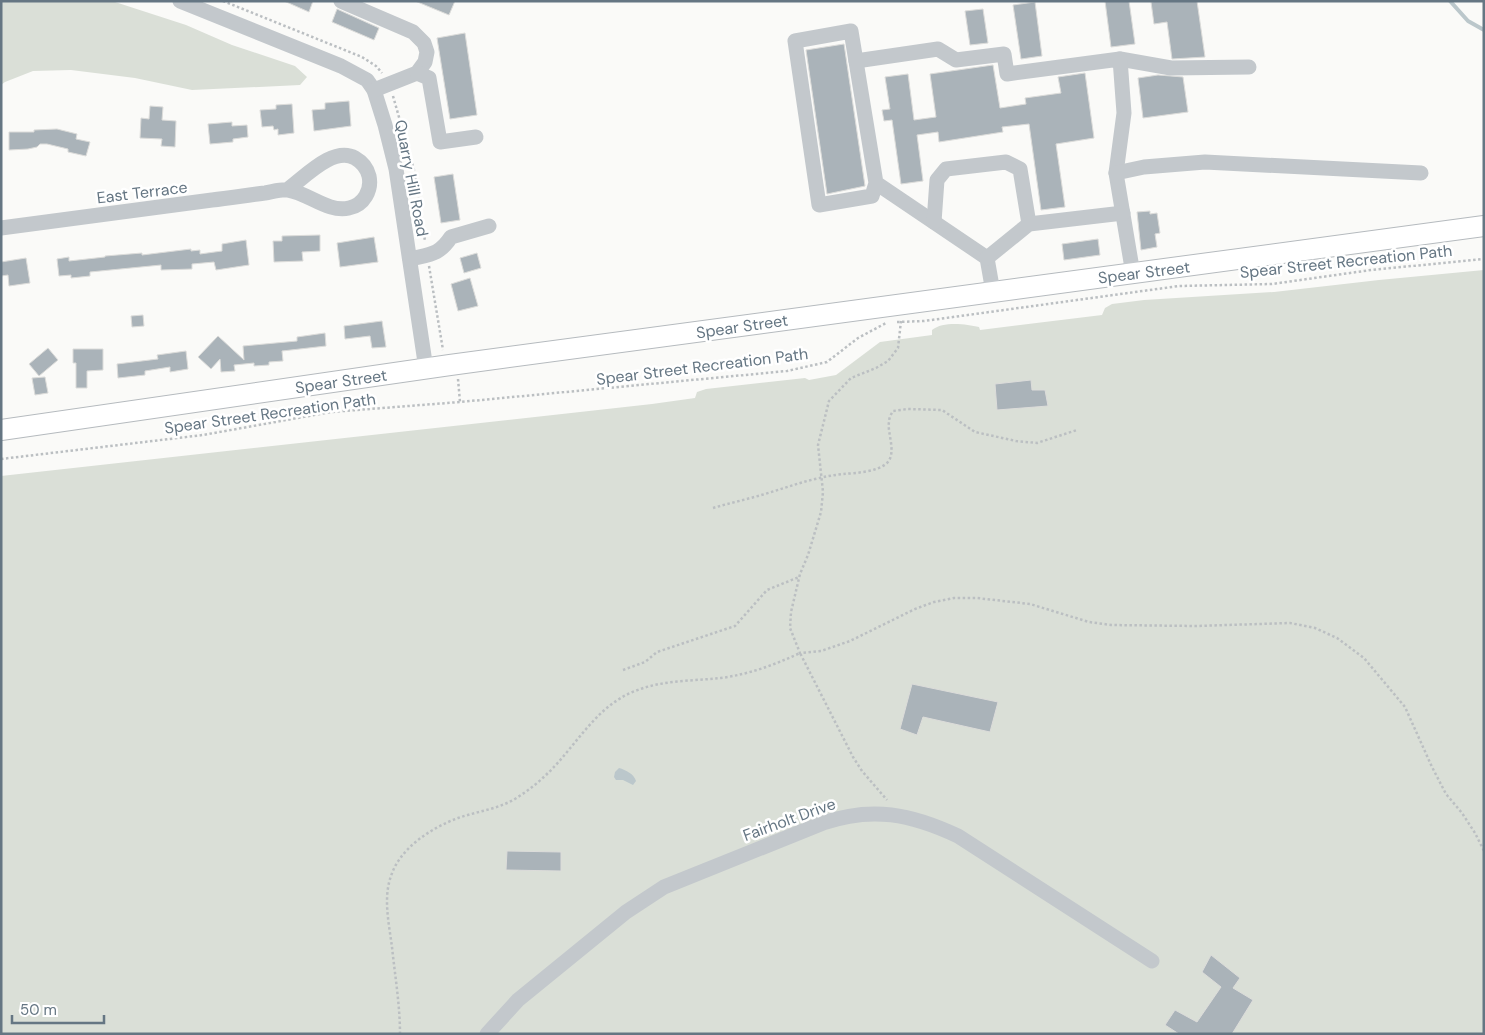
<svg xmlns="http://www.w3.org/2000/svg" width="1485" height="1035" viewBox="0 0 1485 1035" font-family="'DM Sans',sans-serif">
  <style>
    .green { fill: #dadfd7 }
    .water { fill: #bbc7cb }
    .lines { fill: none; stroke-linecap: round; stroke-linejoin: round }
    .stream { stroke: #bbc7cb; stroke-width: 4 }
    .building { fill: #aab3b9; stroke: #dcdcda }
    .major-casing { stroke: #b5babe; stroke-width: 22 }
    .path { stroke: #bbbfc2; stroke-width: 2.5; stroke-dasharray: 2.5 2.5; stroke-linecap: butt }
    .minor { stroke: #c3c8cc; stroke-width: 15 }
    .major { stroke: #fff; stroke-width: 20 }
    .labels { text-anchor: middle; stroke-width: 5; stroke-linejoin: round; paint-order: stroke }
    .street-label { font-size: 16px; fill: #657683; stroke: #fff }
  </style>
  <rect width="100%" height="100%" fill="#fafaf8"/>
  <!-- green -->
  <g class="green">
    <polygon points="1,1 112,1 186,25 232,45 295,66 307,77 300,85 192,90 135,78 71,70 33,71 5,82 1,85"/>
    <path d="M1484 270V1034H1V476L652 404 695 398 697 392 706 389 805 378 809 380 836 375 880 342 932 335V330C943 321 966 324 979 327L980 330 1102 315 1105 308 1112 304 1144 300 1274 292 1379 280Z"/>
  </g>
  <!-- water -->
  <path class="water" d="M619 768C626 770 634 774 636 781L633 785 623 780H616L614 777 615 772Z"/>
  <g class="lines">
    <!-- stream -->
    <polyline class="stream" points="1450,1 1468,21 1484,30"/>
  </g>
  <!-- building -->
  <g class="building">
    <polygon points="284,1 313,1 309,12"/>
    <polygon points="415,1 455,1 449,15"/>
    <polygon points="1105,1 1129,1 1135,44 1111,47"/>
    <polygon points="1157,1 1197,1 1205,57 1172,59 1167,22 1154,24 1151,2"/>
    <polygon points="1035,2 1042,56 1021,59 1013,5"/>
    <polygon points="337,9 379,28 374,40 332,22"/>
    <polygon points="983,9 988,43 970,45 965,11"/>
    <polygon points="465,33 477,115 450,119 437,38"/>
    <polygon points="844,44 865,186 827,194 806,50"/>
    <polygon points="993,65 1000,108 1026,104 1025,98 1061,93 1058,77 1085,73 1094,138 1056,144 1065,207 1041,210 1029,124 1002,127 1003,132 939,142 938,132 917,135 923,181 901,184 892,120 884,121 882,110 890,109 885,77 908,74 914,120 936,117 930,74"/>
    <polygon points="1158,75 1183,77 1188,112 1143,118 1138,78"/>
    <polygon points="349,101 351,126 314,131 312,110 325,109 325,103"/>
    <polygon points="292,104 294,133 278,135 278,129 274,130 273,126 262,127 260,110 276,109 276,105"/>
    <polygon points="150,106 163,107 162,120 176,121 175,147 161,146 162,139 140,138 141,118 149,119"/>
    <polygon points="232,122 232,126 247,125 248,137 233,139 233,142 210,144 208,124"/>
    <polygon points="57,129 77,134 76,139 90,142 86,156 68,152 68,149 47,144 40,144 37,147 28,149 9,150 9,132 34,132 34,130"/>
    <polygon points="453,174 460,220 441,223 434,177"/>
    <polygon points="1150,211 1150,214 1157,213 1160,233 1155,234 1157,247 1141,250 1137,212"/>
    <polygon points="320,235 320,251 302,252 303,261 274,262 273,241 282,241 282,236"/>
    <polygon points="374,237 378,262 340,267 337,243"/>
    <polygon points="1098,239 1100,255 1064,260 1062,244"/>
    <polygon points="246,240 249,265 216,270 214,262 192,264 192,269 161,270 161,265 90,272 90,276 71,278 71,275 59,276 57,259 69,257 69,261 105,257 105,256 142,253 142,255 191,249 191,251 200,250 200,254 222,251 222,244"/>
    <polygon points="477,253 481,268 464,273 460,258"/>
    <polygon points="26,258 30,283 9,286 8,275 1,276 1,262"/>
    <polygon points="470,278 478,306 458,311 451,284"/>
    <polygon points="143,315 144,326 132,327 131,316"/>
    <polygon points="382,321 386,347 372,348 370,336 345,339 344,326"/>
    <polygon points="325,333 326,346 282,351 283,361 269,362 269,365 254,366 254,363 234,365 235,371 221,372 220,359 211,369 198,357 218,336 244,360 243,346 297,341 297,337"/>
    <polygon points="48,348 58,360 39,376 29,364"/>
    <polygon points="73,349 103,349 103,370 87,371 87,388 76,388 76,363 73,363"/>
    <polygon points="186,351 188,369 170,372 170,367 145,371 145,375 118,378 117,364 158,359 157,355"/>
    <polygon points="45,377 48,393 35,395 32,378"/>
    <polygon points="1031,380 1032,390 1045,390 1048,406 997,410 995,384"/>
    <polygon points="912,684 998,702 990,732 923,717 917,735 900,729"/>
    <polygon points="507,851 561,852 561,871 506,870"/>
    <polygon points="1211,955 1240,978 1233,988 1253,1000 1232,1034 1179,1034 1165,1025 1175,1010 1197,1022 1221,987 1202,972"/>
  </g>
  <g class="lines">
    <!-- major casing -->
    <g class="major-casing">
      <polyline id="major" points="1,430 450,365 1484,226"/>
    </g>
    <!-- path -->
    <g class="path">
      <polyline points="223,1 362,57 376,66 382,73"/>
      <polyline points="393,96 414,170 425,241"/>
      <polyline points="429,266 443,350"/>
      <polyline points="901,321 898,348 888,361 876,368 851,378 829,401 818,445 823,492 821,512 808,555 800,574 791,612 790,628 800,653 821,651 850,641 915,609 934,602 954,598 977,598 1030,604 1089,622 1111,625 1196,626 1290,623 1315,628 1337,638 1364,658 1405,707 1432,767 1446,794 1462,813 1475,833 1484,851"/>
      <polyline points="897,322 924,321 1179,286 1272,284 1371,270 1484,259"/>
      <polyline points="458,379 460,402"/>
      <polyline points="1,459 203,435 331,412 460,402 787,371 827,362 858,338 886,323"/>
      <path d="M713 508C730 503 748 499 765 494 791 486 815 477 843 474 856 473 877 472 887 463 897 453 887 433 889 422 889 418 891 414 893 411L908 409 942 410 975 432 1016 441 1037 443 1077 430"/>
      <polyline points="623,670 645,662 657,652 735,626 767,590 799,577"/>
      <path d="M400 1034C400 1005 395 976 392 947 389 924 383 898 391 876 400 848 431 828 458 818 478 811 500 809 518 797 529 790 539 782 548 773 576 746 596 706 635 691 662 680 693 681 721 678 750 674 774 665 800 653L853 757 862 771 887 800"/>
    </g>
    <!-- minor -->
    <g class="minor">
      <polyline points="180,1 341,66 367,80 374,90 385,125 396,169 426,369"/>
      <polyline points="341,1 413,32 424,43 427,52 425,62 417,73 374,90"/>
      <polyline points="1120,59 1171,68 1249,67"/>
      <polyline points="856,61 938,49 956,60 1004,54 1007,74 1120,59 1124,113 1116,173 1133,274"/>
      <polyline points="417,73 429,78 440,142 476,137"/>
      <polyline points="1116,173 1144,167 1205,162 1421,173"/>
      <polyline points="876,183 872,196 819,205 795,41 851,31 876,183 987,258 993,292"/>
      <polyline points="934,222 937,180 946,169 1006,162 1020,169 1029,224"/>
      <path d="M1 228C72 218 142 209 212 200 230 198 248 195 265 193 272 192 281 189 288 190 308 193 328 213 349 208 364 205 372 190 369 176 367 168 362 162 355 158 333 146 305 177 287 190"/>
      <polyline points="987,258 1029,224 1123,213"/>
      <path d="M410 259C431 254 439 255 451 237L489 226"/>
      <path d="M487 1034 518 1000 626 912 664 887 823 823C872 806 911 814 958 836L1152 961"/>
    </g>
    <!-- major -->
    <use href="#major" class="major"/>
  </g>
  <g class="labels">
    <!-- street labels -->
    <g class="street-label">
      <text transform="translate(412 178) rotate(79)" y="6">Quarry Hill Road</text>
      <text transform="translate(142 192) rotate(-7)" y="6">East Terrace</text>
      <text transform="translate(1346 261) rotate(-6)" y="6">Spear Street Recreation Path</text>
      <text transform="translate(1144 272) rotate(-7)" y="6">Spear Street</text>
      <text transform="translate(742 326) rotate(-8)" y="6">Spear Street</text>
      <text transform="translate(702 366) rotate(-7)" y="6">Spear Street Recreation Path</text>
      <text transform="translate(341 381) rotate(-8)" y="6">Spear Street</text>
      <text transform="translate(270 413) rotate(-8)" y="6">Spear Street Recreation Path</text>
      <text transform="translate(789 819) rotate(-20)" y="6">Fairholt Drive</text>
    </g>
  </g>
  <!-- border -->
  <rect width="1485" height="1035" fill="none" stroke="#657683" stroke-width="5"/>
  <!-- scale -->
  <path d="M12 1015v8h92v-8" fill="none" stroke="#657683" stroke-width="2.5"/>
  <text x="20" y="1015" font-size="15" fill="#657683" stroke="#ffffff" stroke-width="4" paint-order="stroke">50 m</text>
</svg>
